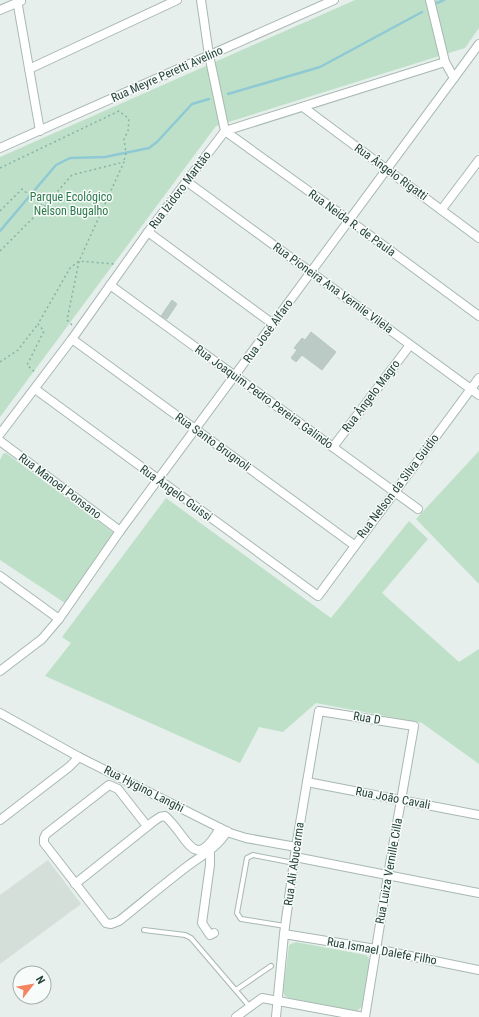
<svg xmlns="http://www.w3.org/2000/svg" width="479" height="1017" viewBox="0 0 479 1017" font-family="'Roboto Condensed',sans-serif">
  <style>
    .built { fill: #d4dfda }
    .green { fill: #bfe0c8 }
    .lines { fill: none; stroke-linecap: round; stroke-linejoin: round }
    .stream { stroke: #8ec9d4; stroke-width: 2.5 }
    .building { fill: #bbcac4; stroke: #b8c9c2 }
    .lane-casing { stroke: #a8b8b2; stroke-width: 6 }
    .street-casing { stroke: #a8b8b2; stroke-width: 10 }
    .path { stroke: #86b3a5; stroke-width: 1.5; stroke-dasharray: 2 3; stroke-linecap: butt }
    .lane { stroke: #fff; stroke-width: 4 }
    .street { stroke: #fff; stroke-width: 8 }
    .labels { text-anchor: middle; stroke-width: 3; stroke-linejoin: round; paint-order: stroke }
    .street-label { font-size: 12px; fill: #24423a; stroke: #f7fbf9 }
    .park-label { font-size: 12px; fill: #2d7a4b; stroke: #f7fbf9 }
  </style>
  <rect width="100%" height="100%" fill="#e6efeb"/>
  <!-- built -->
  <polygon class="built" points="48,860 81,904 0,964 0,895"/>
  <!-- green -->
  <g class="green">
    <polygon points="355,0 479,0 479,28 465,48 216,126 0,417 0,157"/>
    <polygon points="479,451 479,584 416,519"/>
    <polygon points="6,453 114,533 65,603 0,560 0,460 3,454"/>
    <polygon points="166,498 331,618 409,521 428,539 382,593 459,662 479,649 479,764 422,723 316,703 283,732 259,727 240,763 45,676 71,643 62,637"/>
    <polygon points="296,942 366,955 370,960 364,1005 357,1011 289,998 285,996 283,992 289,945"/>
  </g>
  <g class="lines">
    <!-- stream -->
    <g class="stream">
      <polyline points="437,3 444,0"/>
      <polyline points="228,94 320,67 422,12"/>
      <polyline points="0,231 56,165 70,158 105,157 149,148 157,142 192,104 209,99"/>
    </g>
  </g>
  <!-- building -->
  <g class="building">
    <polygon points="172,300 177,304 167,319 161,316"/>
    <polygon points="311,332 336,352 322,370 302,355 296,362 291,358 297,350 294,348 302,338 305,340"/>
  </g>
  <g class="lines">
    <!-- lane casing -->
    <g class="lane-casing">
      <g id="lane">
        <polyline points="285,926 241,919 237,913 247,858 253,855 294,863"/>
        <polyline points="144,930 185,935 191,938 250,1007"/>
        <polyline points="236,990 271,966"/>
      </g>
    </g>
    <!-- street casing -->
    <g class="street-casing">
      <g id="street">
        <polyline points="17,0 40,131"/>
        <polyline points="201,0 209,55 225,131"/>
        <polyline points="430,0 445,62 454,78"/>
        <polyline points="0,10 21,1"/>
        <polyline points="29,69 177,0"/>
        <polyline points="303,107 479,238"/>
        <polyline points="225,131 349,220 479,316"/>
        <polyline points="0,148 334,0"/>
        <polyline points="186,181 479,395"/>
        <polyline points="442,209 479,160"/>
        <polyline points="148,232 273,324"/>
        <polyline points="110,285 418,509"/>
        <polyline points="72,339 354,545"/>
        <polyline points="35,389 318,596 479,378"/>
        <polyline points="0,434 72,339 148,232 225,131 445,62"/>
        <polyline points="0,441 120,531"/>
        <polyline points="333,447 410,345"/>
        <polyline points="0,576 59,619"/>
        <polyline points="0,671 42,639 59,619 120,531 479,44"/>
        <polyline points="0,713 79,757 230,833 246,838 296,847"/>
        <polyline points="307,782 479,815"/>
        <polyline points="0,820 69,767 79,757"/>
        <path d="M147 826 118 789 109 785 46 834 44 838V843L106 923 111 924 119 921C143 902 165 883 189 865 204 854 218 847 227 831"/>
        <polyline points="208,847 210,851 210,865 202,923 210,935 214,933"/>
        <polyline points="295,857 479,893"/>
        <path d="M75 884 154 821 160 817 165 816C189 837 193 874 220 828"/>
        <polyline points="284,934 376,949 479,970"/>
        <polyline points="236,1017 262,998 364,1017"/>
        <polyline points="276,1017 284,934 296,847 319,711 414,726 388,875 365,1017"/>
      </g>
    </g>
    <!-- path -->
    <g class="path">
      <polyline points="0,168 119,111 129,119 128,131 124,139 126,153 124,161"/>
      <polyline points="0,211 22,189 44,207 72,175 124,162 79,261 70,268 38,324 44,331 27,365 36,373"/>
      <polyline points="0,251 44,207"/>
      <polyline points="72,325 67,320 79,261 115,264"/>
      <polyline points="0,362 18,350 38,324"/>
    </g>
    <!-- lane -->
    <use href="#lane" class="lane"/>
    <!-- street -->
    <use href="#street" class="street"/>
  </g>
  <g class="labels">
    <!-- street labels -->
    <g class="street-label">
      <text transform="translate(167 74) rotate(-24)" y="4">Rua Meyre Peretti Avelino</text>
      <text transform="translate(391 172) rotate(36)" y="4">Rua Ângelo Rigatti</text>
      <text transform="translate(180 190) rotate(-53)" y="4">Rua Izidoro Marttão</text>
      <text transform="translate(352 223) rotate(36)" y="4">Rua Neida R. de Paula</text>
      <text transform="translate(333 288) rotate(36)" y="4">Rua Pioneira Ana Vernile Vilela</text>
      <text transform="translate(268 331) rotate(-54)" y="4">Rua José Alfaro</text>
      <text transform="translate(371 396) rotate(-53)" y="4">Rua Ângelo Magro</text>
      <text transform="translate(264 397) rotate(36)" y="4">Rua Joaquim Pedro Pereira Galindo</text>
      <text transform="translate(213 442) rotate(36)" y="4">Rua Santo Brugnoli</text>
      <text transform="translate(60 486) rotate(37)" y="4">Rua Manoel Ponsano</text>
      <text transform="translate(398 486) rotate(-53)" y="4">Rua Nelson da Silva Guidio</text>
      <text transform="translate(176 493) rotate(36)" y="4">Rua Ângelo Guissi</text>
      <text transform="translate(367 718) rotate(9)" y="4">Rua D</text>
      <text transform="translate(144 789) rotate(27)" y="4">Rua Hygino Langhi</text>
      <text transform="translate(393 798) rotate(11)" y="4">Rua João Cavali</text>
      <text transform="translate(294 864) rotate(-82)" y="4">Rua Ali Abucarma</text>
      <text transform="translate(389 871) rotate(-80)" y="4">Rua Luiza Vernille Cilla</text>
      <text transform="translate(382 951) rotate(10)" y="4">Rua Ismael Dalefe Filho</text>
    </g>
    <!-- park labels -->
    <g class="park-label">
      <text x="71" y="201">Parque Ecológico<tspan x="71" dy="14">Nelson Bugalho</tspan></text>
    </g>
  </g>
  <!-- north arrow -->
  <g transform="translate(32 985) rotate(59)"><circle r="19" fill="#f7fbf9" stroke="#a3b1ad"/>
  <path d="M0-3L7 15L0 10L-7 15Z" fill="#f4845f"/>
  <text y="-6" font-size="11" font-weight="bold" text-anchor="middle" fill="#24423a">N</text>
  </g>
</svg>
